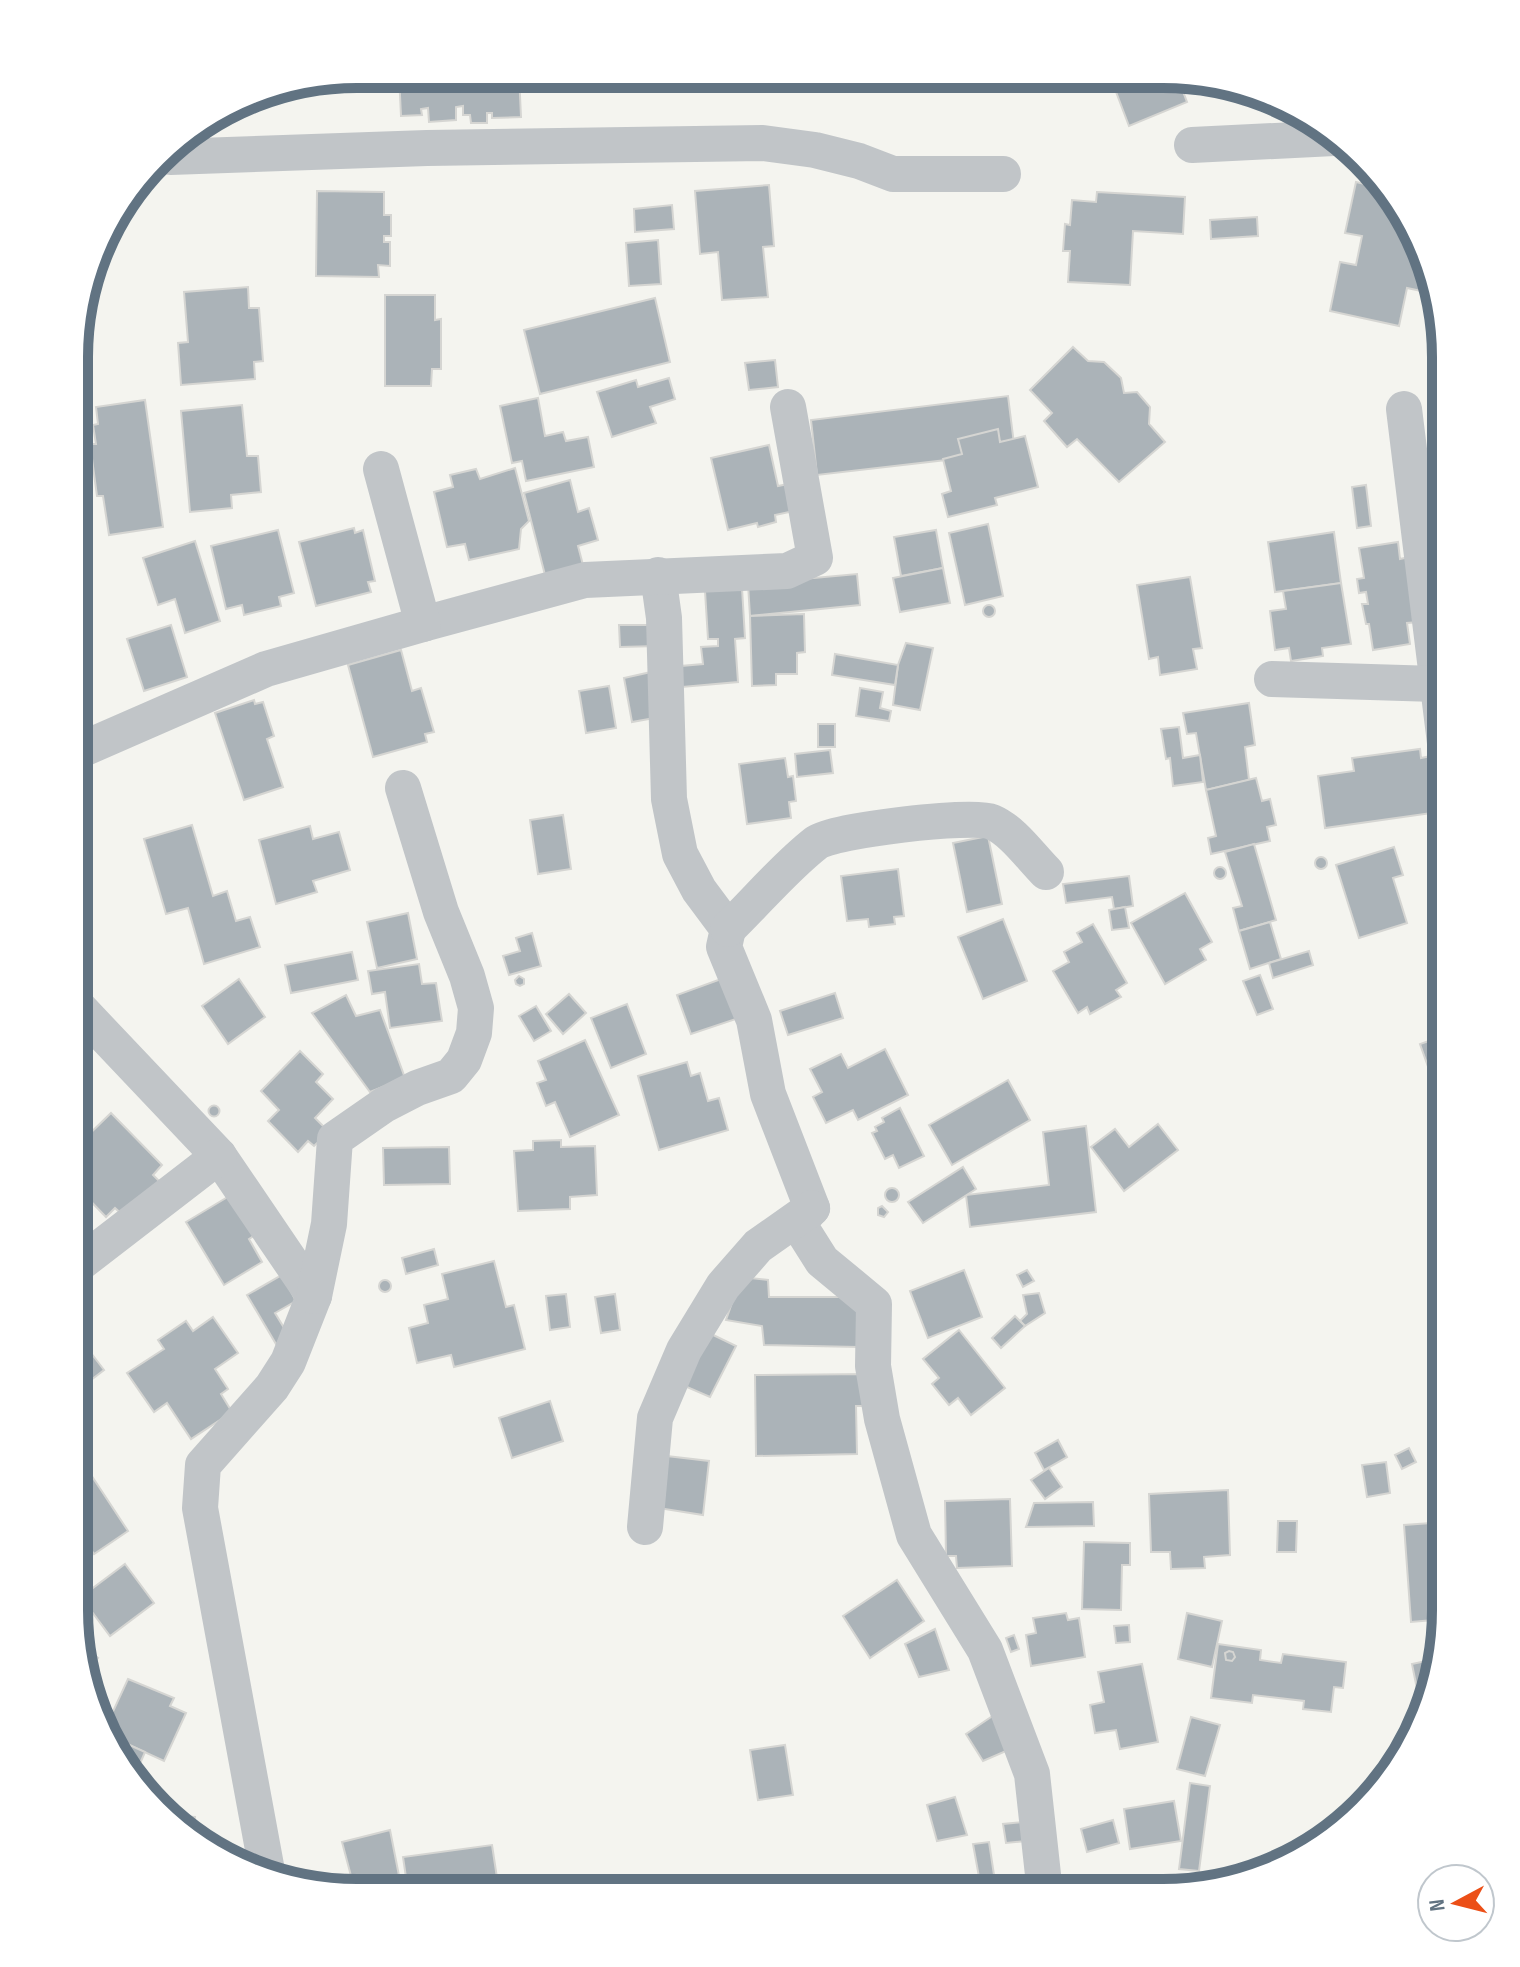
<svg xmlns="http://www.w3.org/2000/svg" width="1520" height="1967" viewBox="0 0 1520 1967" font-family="'Sofia Sans Condensed',sans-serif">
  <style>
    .building { fill: #abb3b8; stroke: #d5d5d2; stroke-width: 2 }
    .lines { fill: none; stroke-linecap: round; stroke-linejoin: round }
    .minor { stroke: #c1c5c8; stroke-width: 36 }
    .rim { fill: none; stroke: #617382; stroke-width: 10 }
  </style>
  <rect width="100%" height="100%" fill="#f4f4ef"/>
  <!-- building -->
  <g class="building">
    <polygon points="399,74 519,74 521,117 492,118 492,113 487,113 487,123 471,123 470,115 463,115 463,106 456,107 456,120 429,122 428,108 421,109 422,115 401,116"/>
    <polygon points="1110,76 1177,76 1187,102 1129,126"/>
    <polygon points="1356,182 1378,187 1417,231 1428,281 1426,292 1407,288 1399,326 1330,311 1340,262 1356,265 1362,236 1345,233"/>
    <polygon points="769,185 774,246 763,247 768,297 722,300 718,252 700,254 695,191"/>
    <polygon points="317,191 384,192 384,215 391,215 391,236 384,236 384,242 390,242 390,266 378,265 379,277 316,276"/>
    <polygon points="1097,192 1185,197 1183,234 1133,231 1130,285 1068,282 1070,251 1063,251 1065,224 1070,225 1072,200 1096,202"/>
    <polygon points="672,205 674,229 635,232 634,209"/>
    <polygon points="1257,217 1258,236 1211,239 1210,220"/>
    <polygon points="658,240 661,284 629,286 626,243"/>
    <polygon points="248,287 249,308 259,308 263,361 254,362 255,379 181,385 178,343 188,342 184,292"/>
    <polygon points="385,295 435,295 435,320 441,319 441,369 432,369 431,386 385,386"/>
    <polygon points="655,298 670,362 540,394 524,330"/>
    <polygon points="1073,347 1088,361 1104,362 1121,378 1124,393 1137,392 1150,407 1149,424 1165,442 1119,482 1077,439 1067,447 1044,421 1052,413 1030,390"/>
    <polygon points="775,360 778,387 749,390 745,363"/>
    <polygon points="669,378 675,399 650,407 656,423 612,437 597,392 636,380 638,387"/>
    <polygon points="1008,396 1015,452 817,475 811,420"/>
    <polygon points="538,398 545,436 563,432 566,441 588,437 594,467 526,481 522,461 512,463 500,406"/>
    <polygon points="145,400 163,527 109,535 103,496 97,496 90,444 96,444 93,425 98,424 96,407"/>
    <polygon points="242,405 247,456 258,456 261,492 231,495 232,508 190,512 181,411"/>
    <polygon points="998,429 1000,442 1025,436 1038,487 995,498 997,505 948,517 942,494 951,491 943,459 962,454 958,439"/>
    <polygon points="769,445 778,486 788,484 794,511 775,515 776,522 758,527 757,523 728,530 711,458"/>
    <polygon points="515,468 529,521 521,529 519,549 469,560 465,544 447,547 434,492 453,487 450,475 476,469 480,479"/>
    <polygon points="570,480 578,512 589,508 598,540 578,546 583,565 545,575 524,493"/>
    <polygon points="1366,485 1371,526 1357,528 1352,487"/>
    <polygon points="988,524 1003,596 965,605 949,533"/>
    <polygon points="354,528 355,533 363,530 375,581 368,582 371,592 316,606 299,542"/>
    <polygon points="278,530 294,593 279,597 281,606 244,615 242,605 226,609 211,546"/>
    <polygon points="936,530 943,568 901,576 894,537"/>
    <polygon points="1334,532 1341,583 1275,592 1268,542"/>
    <polygon points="195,541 220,621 185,633 175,599 158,605 143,558"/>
    <polygon points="1398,542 1400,559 1409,557 1419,622 1407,623 1410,644 1373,650 1369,624 1366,624 1362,604 1368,604 1366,592 1359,593 1357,579 1364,578 1359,548"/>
    <polygon points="943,568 950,603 900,612 893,578"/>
    <polygon points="857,574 860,605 750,616 748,584"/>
    <polygon points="1190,577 1202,648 1193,649 1197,669 1160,675 1158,657 1149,659 1137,585"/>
    <polygon points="1341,583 1351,644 1322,648 1323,656 1291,661 1289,648 1275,650 1270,611 1286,609 1283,591"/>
    <polygon points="742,588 745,638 735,639 738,682 682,687 681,666 703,664 701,647 718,646 718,639 708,639 705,591"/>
    <circle cx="989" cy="611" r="6"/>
    <polygon points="804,614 805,652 797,653 797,674 776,674 776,685 752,686 750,616"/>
    <polygon points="171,625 187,677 144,691 127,639"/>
    <polygon points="619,625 657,625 658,646 620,647"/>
    <polygon points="906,643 933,648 920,710 893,705 898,665"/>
    <polygon points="401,650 412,691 421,688 434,732 425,734 427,742 373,757 348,665"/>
    <polygon points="835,654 898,665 895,685 832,675"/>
    <polygon points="651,672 660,717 632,722 624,678"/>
    <polygon points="609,686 616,728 586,733 579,691"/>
    <polygon points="860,688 883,692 880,708 891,711 889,721 856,716"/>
    <polygon points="76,700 89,727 76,733"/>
    <polygon points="254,700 255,704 263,702 274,736 267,739 283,787 244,800 215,713"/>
    <polygon points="1249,703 1255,745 1245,747 1249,780 1206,790 1196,733 1187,734 1183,713"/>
    <rect x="818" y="724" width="17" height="23"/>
    <polygon points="1179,727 1183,758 1200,755 1203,782 1173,786 1170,758 1166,759 1161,729"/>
    <polygon points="1420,749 1421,758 1441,754 1446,811 1325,828 1318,776 1354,771 1352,758"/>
    <polygon points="830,750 833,773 797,777 795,754"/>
    <polygon points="785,758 788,777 793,776 796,801 789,802 791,818 747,824 739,764"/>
    <polygon points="1256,778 1262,801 1270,799 1276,825 1267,827 1270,841 1211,854 1208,838 1216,836 1206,790"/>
    <polygon points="563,815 571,869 538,874 530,820"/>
    <polygon points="192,825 213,896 227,891 236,921 250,917 260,947 204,964 188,908 166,914 144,839"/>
    <polygon points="310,826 313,839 339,832 350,870 313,881 317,892 276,904 259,840"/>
    <polygon points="988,836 1002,904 967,912 953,843"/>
    <polygon points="1254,844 1276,920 1239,931 1233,908 1242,906 1225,852"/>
    <polygon points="1394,847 1403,875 1393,878 1407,923 1359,938 1336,865"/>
    <circle cx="1321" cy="863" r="6"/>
    <circle cx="1220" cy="873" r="6"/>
    <polygon points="898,869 904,916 894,917 895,924 869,927 868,919 847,921 841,876"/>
    <polygon points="1129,876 1133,906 1114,909 1112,897 1066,903 1063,884"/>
    <polygon points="1185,893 1212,942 1200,949 1206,960 1165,984 1131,923"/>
    <polygon points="1125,907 1129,928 1112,930 1109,910"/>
    <polygon points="408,913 417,959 377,968 367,922"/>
    <polygon points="1003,919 1027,981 983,999 958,937"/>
    <polygon points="1270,922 1281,959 1250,969 1239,931"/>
    <polygon points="1093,924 1127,983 1116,990 1121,997 1090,1014 1087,1007 1078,1013 1053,971 1069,962 1064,952 1082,942 1077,933"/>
    <polygon points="532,933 541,966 509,975 503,956 520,951 516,938"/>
    <polygon points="1309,951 1313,965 1273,978 1269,963"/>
    <polygon points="352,952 358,980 291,993 285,965"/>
    <polygon points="1446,957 1446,993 1434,962"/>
    <polygon points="419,964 422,984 436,983 442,1021 390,1028 385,992 372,994 368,971"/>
    <polygon points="1260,975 1273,1009 1257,1015 1243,981"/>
    <polygon points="519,976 524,979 524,984 520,986 516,984 515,980"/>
    <polygon points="239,979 265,1017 228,1044 202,1006"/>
    <polygon points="721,979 736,1019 691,1034 677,995"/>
    <polygon points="835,993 843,1018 788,1035 780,1011"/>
    <polygon points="569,994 586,1013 563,1034 546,1014"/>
    <polygon points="346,995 356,1016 380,1010 405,1078 370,1092 312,1013"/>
    <polygon points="627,1004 646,1054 611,1068 591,1018"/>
    <polygon points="536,1006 551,1031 534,1041 519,1016"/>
    <polygon points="1446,1035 1446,1070 1431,1075 1420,1044"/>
    <polygon points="585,1040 619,1115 570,1137 555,1102 546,1106 537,1083 546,1080 538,1061"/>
    <polygon points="885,1049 908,1095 858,1120 853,1110 826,1123 813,1097 822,1092 810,1069 841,1054 848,1068"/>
    <polygon points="300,1051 323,1074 316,1082 333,1099 315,1118 329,1132 314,1146 308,1141 298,1152 268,1121 279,1110 261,1091"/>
    <polygon points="687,1062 691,1076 700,1073 708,1101 719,1098 728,1130 659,1150 638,1076"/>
    <polygon points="1008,1080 1030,1120 952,1165 929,1125"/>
    <circle cx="214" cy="1111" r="5.5"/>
    <polygon points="900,1108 924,1156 899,1168 893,1155 885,1159 872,1133 877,1131 875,1127 884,1122 882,1118"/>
    <polygon points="111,1113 162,1165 153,1175 163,1185 128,1220 115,1208 106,1217 75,1185 75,1148"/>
    <polygon points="1158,1124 1178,1150 1124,1191 1091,1147 1115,1129 1129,1147"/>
    <polygon points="1086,1126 1096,1212 970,1227 966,1195 1049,1185 1043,1132"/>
    <polygon points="561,1140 561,1147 595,1146 597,1195 570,1197 570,1209 518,1211 514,1151 533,1150 533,1141"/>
    <polygon points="449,1147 450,1184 384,1185 383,1148"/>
    <polygon points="963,1167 976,1189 923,1223 908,1202"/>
    <circle cx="892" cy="1195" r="7"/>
    <polygon points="231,1195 260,1232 249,1239 262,1262 224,1285 186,1222"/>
    <polygon points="882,1206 888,1212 884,1217 878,1215 878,1208"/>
    <polygon points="434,1249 438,1265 406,1274 402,1258"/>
    <polygon points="494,1261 506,1307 514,1305 525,1349 454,1367 451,1355 417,1363 409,1328 428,1323 424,1305 448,1299 442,1274"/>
    <polygon points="964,1270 982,1317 928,1338 910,1291"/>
    <polygon points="1027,1270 1034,1281 1023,1287 1017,1275"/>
    <polygon points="282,1275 296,1301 275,1313 289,1336 276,1344 247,1295"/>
    <polygon points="741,1277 768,1280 769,1297 857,1297 858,1347 764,1345 762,1326 726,1320"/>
    <circle cx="385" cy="1286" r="6"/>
    <polygon points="1039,1293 1045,1313 1025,1326 1020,1321 1027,1314 1023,1295"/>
    <polygon points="566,1294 570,1327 550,1330 546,1296"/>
    <polygon points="615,1294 620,1330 601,1333 595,1297"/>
    <polygon points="1015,1316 1025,1326 1001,1348 992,1338"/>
    <polygon points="213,1317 238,1353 215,1369 228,1389 221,1394 232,1412 191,1439 167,1403 154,1412 127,1373 164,1349 158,1340 186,1321 193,1331"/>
    <polygon points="959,1330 1005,1388 971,1415 958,1398 949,1405 932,1384 939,1378 923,1359"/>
    <polygon points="75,1332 104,1370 74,1393"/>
    <polygon points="707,1332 736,1346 710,1397 680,1384"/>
    <polygon points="869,1374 869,1406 856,1406 857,1454 756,1456 755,1375"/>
    <polygon points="550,1401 563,1441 512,1458 499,1418"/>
    <polygon points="1058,1440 1067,1457 1044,1470 1035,1453"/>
    <polygon points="1409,1448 1416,1462 1402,1469 1395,1455"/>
    <polygon points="74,1449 128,1531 94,1554 74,1524"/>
    <polygon points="658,1455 709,1461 703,1515 652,1507"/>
    <polygon points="1386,1462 1390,1493 1367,1497 1362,1465"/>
    <polygon points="1049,1468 1062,1487 1045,1499 1031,1480"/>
    <polygon points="1228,1490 1230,1555 1204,1557 1205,1568 1171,1569 1170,1552 1151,1552 1149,1494"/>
    <polygon points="1010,1499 1012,1566 957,1568 956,1556 946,1556 945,1501"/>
    <polygon points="1093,1502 1094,1526 1026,1527 1034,1503"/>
    <polygon points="1278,1521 1297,1521 1296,1552 1277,1552"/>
    <polygon points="1445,1522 1445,1619 1411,1622 1404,1525"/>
    <polygon points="1084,1542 1130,1543 1130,1565 1122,1565 1121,1610 1082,1609"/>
    <polygon points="125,1564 154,1603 110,1636 81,1597"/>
    <polygon points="897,1580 924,1621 870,1658 843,1616"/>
    <polygon points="1066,1613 1068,1620 1079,1618 1085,1657 1031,1666 1026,1635 1036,1633 1033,1618"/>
    <polygon points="1187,1613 1222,1621 1212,1667 1178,1659"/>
    <polygon points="1129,1625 1130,1642 1116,1643 1114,1626"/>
    <polygon points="935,1629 949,1670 919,1677 905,1644"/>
    <polygon points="1014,1635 1019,1649 1011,1652 1006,1638"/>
    <polygon points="1218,1644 1261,1650 1260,1660 1281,1663 1283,1654 1346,1662 1343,1688 1334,1687 1331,1712 1303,1709 1304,1701 1253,1695 1252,1703 1211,1698"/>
    <polygon points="82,1645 98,1658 88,1670"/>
    <polygon points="1229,1651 1233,1652 1235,1657 1232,1661 1226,1660 1225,1653"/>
    <polygon points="1435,1659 1420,1704 1412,1664"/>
    <polygon points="1142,1664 1158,1742 1120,1749 1116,1730 1095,1733 1090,1705 1104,1702 1098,1672"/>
    <polygon points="128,1679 174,1698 170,1706 186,1713 164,1761 103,1733"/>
    <polygon points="997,1713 1013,1748 983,1761 966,1734"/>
    <polygon points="1191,1717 1220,1725 1205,1776 1177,1769"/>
    <polygon points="103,1733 145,1752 136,1773 103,1736"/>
    <polygon points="785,1745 793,1795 758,1800 750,1750"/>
    <polygon points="1190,1783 1210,1786 1199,1871 1179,1869"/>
    <polygon points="955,1797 967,1835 937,1841 927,1805"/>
    <polygon points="1174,1801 1181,1841 1130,1849 1124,1809"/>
    <polygon points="174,1816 195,1817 193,1838"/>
    <polygon points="1113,1820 1119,1843 1087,1852 1081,1829"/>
    <polygon points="1022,1822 1026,1841 1006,1843 1003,1824"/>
    <polygon points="390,1830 402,1891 355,1891 342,1842"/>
    <polygon points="989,1842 994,1875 979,1877 973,1844"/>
    <polygon points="492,1845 499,1891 408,1891 403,1857"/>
  </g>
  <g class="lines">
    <!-- minor -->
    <g class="minor">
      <polyline points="1192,145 1334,138"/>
      <polyline points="163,154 170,157 427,148 763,143 815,150 859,161 893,174 1003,174"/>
      <polyline points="1404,409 1446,751"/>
      <polyline points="658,575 664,618 669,799 680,854 699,890 728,929 724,947 754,1020 768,1094 812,1208 798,1223 822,1261 874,1304 873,1366 882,1419 914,1535 985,1650 1032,1774 1045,1893"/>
      <polyline points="423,624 585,580 787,571 815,558 788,407"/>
      <polyline points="1272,679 1436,684"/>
      <polyline points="76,752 266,669 423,624 381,469"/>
      <path d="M728 929C757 901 784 868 816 843 832 830 973 814 992 822 1013 831 1030 856 1046 872"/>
      <polyline points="75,1004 219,1156 314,1296 288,1362 272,1387 203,1465 200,1508 267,1871"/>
      <polyline points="75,1267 219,1156"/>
      <polyline points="314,1296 329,1224 335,1139 384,1105 417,1088 451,1076 464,1060 474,1033 476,1008 467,976 441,912 403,788"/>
      <polyline points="645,1527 655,1418 684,1350 723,1286 758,1246 812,1208"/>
    </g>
  </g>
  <!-- crop -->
  <path d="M0 0H1520V1967H0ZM357 88H1163A269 269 0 0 1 1432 357V1610A269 269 0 0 1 1163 1879H357A269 269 0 0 1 88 1610V357A269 269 0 0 1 357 88Z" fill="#fff" fill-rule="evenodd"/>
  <path class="rim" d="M357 88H1163A269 269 0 0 1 1432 357V1610A269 269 0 0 1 1163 1879H357A269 269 0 0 1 88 1610V357A269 269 0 0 1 357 88Z"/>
  <!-- north arrow -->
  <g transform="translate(1456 1903) rotate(263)"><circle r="38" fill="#ffffff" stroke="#c0c7cd" stroke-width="2"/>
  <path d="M0-6L14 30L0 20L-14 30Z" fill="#ec4f17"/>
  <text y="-12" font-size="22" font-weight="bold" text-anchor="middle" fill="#617382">N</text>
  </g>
</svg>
